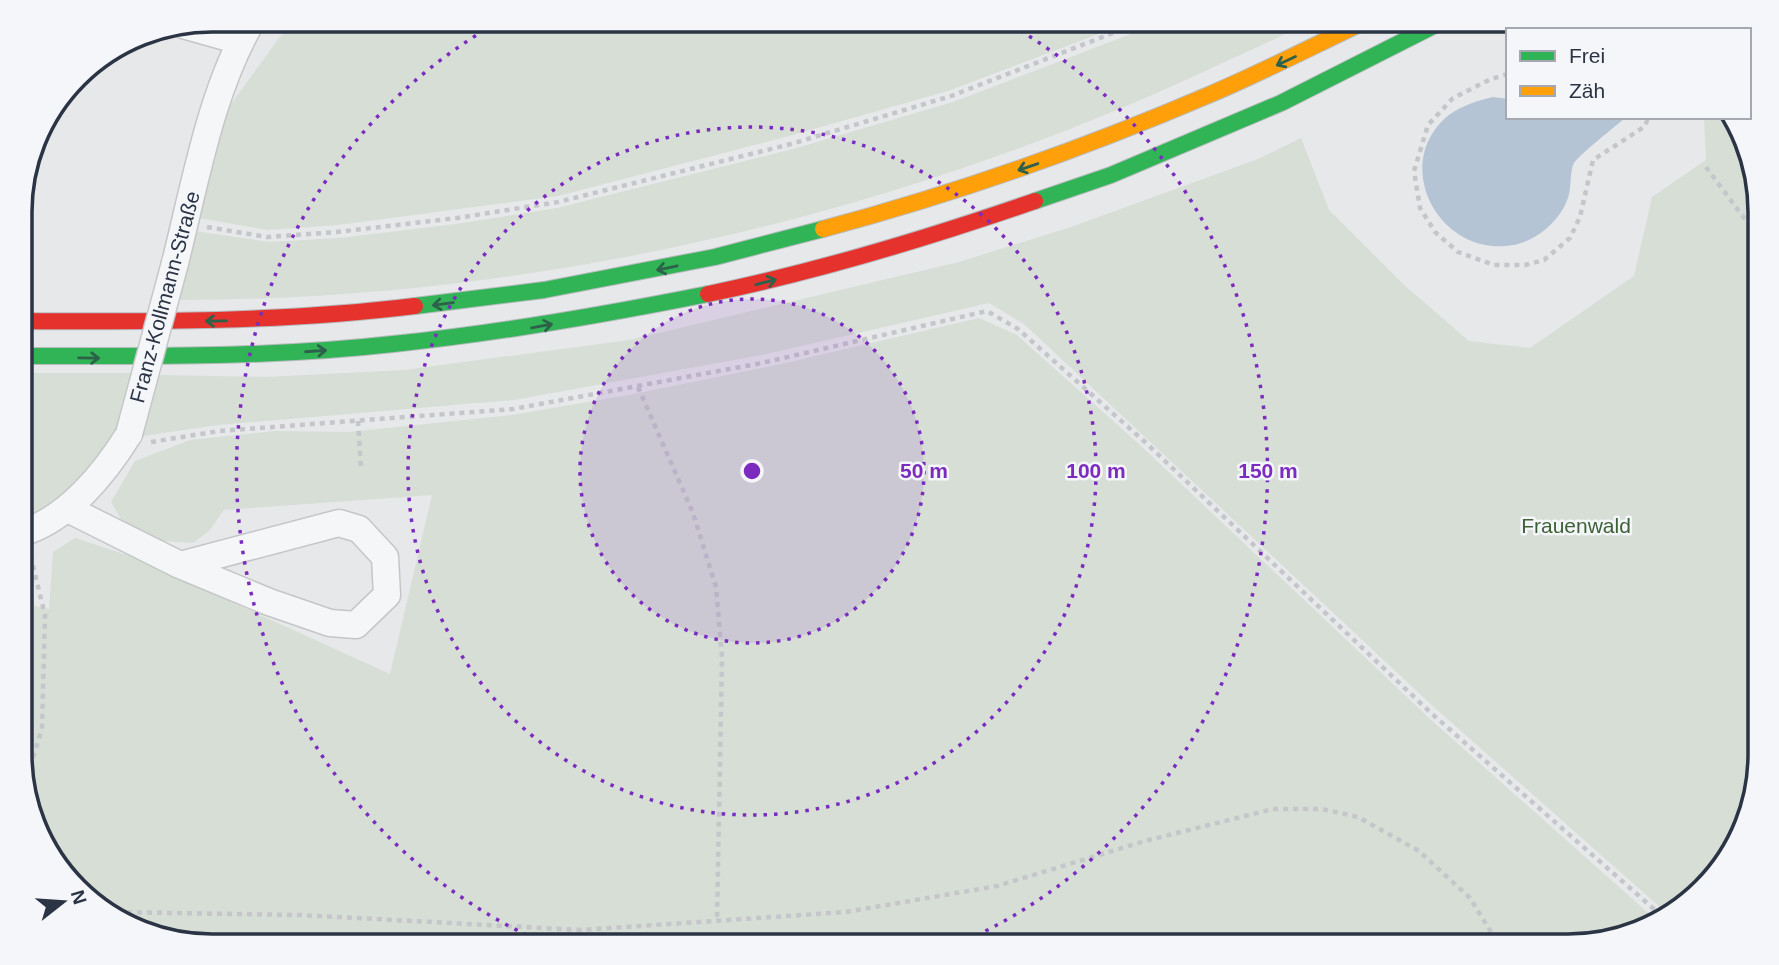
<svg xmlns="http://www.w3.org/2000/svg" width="1779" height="965" viewBox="0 0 1779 965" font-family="Helvetica,sans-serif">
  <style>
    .green { fill: #d6ded6 }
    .water { fill: #b4c4d5 }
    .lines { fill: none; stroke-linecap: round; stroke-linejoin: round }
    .street-casing { stroke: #c4c6c8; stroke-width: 29 }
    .fast-casing { stroke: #b8bbbf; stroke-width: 18 }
    .slow-casing { stroke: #b8bbbf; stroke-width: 18 }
    .jam-casing { stroke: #b8bbbf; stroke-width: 18 }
    .path { stroke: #c5c6ca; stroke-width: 4.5; stroke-dasharray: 5 5; stroke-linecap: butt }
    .street { stroke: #f5f6f7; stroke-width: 26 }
    .fast { stroke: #30b455; stroke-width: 16 }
    .slow { stroke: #ff9f0a; stroke-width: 16 }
    .jam { stroke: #e5322d; stroke-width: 16 }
    .street-bridge-casing { stroke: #c4c6c8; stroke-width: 29; stroke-linecap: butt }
    .street-bridge { stroke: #f5f6f7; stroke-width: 26 }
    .oneway { stroke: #2d614b }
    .ring { fill: none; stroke: #7b2cbf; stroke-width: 3.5; stroke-dasharray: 3.5 7 }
    .labels { text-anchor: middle; stroke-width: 5; stroke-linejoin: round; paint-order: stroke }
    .street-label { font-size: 21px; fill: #2b3445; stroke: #f4f6f9 }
    .park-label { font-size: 21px; fill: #3f6138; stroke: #f4f6f9 }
    .rim { fill: none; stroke: #2b3445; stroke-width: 3.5 }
    .centre { fill: #7b2cbf; stroke: #f4f6f9; stroke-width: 3.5 }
    .ring-label { font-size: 21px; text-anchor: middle; font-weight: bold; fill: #7b2cbf; stroke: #f4f6f9; stroke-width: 5; stroke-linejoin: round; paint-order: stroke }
  </style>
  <rect width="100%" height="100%" fill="#e6e8ea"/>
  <!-- green -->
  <g class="green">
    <polygon points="293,19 1138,19 948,91 789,136 558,196 338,225 268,230 193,217 212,147 231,104"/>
    <path d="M1162 19H1315C1283 36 1250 50 1218 65 896 217 532 300 176 300L194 231 269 242 339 238 456 224 557 208 793 149 953 102 1136 32Z"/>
    <polygon points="1704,117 1732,117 1759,199 1759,765 1734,849 1674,913 1669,915 1435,708 1024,324 989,303 762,355 514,400 218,425 143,436 156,375 266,377 404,370 629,340 959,262 1071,227 1258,159 1301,138 1329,210 1403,284 1469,341 1530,348 1634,276 1652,197 1706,160"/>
    <polygon points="979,318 1017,335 1141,446 1430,719 1656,920 1579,945 211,946 116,920 52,860 21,778 21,603 49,609 53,552 75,538 130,556 390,674 432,495 224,510 209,531 193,543 162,541 125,526 111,502 135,461 190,440 274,431 349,432 512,415 629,395 781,364"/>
    <polygon points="21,373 133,373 115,436 95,463 61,501 21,522"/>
  </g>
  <!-- water -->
  <path class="water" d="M1493 97 1508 99V117H1626C1616 126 1579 155 1574 163 1570 170 1571 186 1569 194 1563 219 1537 241 1513 245 1439 258 1389 163 1449 115 1463 105 1477 101 1493 97Z"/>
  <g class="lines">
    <!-- street casing -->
    <g class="street-casing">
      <g id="street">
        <polyline points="183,25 240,41"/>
        <path d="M175 263C195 184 211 89 253 19"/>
        <polyline points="68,509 180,565 269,602 330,623 356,625 387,595 385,557 359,529 339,523 180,565"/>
        <path d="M21 533C67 520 105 473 129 434"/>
      </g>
    </g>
    <!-- fast casing -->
    <g class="fast-casing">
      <g id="fast">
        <polyline points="1035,201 1111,175 1281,103 1447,19"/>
        <polyline points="415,306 544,290 715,257 823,229"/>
        <path d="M21 356C145 356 269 358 393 344 499 333 603 315 708 294"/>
      </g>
    </g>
    <!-- slow casing -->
    <g class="slow-casing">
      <path id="slow" d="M823 229C955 194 1085 148 1211 94 1265 71 1317 44 1370 19"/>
    </g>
    <!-- jam casing -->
    <g class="jam-casing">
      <g id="jam">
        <path d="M708 294C819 271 928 238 1035 201"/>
        <path d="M21 321C152 322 284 322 415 306"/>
      </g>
    </g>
    <!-- path -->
    <g class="path">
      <polyline points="1520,19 1525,30"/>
      <polyline points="1508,74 1491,79 1453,98 1428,125 1414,171 1420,208 1435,232 1458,252 1494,265 1525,265 1544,260 1570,238 1580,217 1593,160 1644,127 1649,117"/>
      <polyline points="1706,167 1759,238"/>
      <polyline points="207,227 267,237 337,232 457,218 558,202 791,144 951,96 1149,19"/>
      <polyline points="638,387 693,513 716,587 722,657 717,921"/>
      <polyline points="358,421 361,469"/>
      <polyline points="151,442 219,431 513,409 762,363 987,311 1018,329 1145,442 1431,713 1663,917"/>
      <polyline points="24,786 42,729 45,615 30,554"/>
      <polyline points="107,912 300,915 581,930 846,912 997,886 1145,841 1273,809 1322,809 1358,817 1419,851 1470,898 1499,945"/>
    </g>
    <!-- street -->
    <use href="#street" class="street"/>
    <!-- fast -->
    <use href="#fast" class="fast"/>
    <!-- slow -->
    <use href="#slow" class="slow"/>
    <!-- jam -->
    <use href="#jam" class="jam"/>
    <!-- street-bridge casing -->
    <g class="street-bridge-casing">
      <polyline id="street-bridge" points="129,434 175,263"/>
    </g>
    <!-- street-bridge -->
    <use href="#street-bridge" class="street-bridge"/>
  </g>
  <!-- one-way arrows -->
  <defs><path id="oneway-shaft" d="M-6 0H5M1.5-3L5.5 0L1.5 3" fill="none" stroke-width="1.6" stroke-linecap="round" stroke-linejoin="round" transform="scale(1.75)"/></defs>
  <g class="oneway">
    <use href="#oneway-shaft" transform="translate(1286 61) rotate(155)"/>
    <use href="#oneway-shaft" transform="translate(1028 167) rotate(161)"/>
    <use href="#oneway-shaft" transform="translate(667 268) rotate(168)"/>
    <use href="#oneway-shaft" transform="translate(766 282) rotate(-14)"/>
    <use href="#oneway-shaft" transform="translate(443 304) rotate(173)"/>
    <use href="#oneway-shaft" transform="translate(216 321) rotate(179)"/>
    <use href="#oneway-shaft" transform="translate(542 326) rotate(-10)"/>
    <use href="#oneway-shaft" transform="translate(316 351) rotate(-4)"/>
    <use href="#oneway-shaft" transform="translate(89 358) rotate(1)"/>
  </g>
  <!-- distance rings -->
  <circle cx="752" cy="471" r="172" fill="#7b2cbf" fill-opacity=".12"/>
  <g class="ring">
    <circle cx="752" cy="471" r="172"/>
    <circle cx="752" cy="471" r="344"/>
    <path d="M546 944A516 516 0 0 1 502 20M1002 20A516 516 0 0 1 958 944"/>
  </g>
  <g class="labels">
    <!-- street labels -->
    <g class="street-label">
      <text transform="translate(165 297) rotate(-75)" y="7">Franz-Kollmann-Straße</text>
    </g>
    <!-- park labels -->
    <g class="park-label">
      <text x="1576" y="533">Frauenwald</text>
    </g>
  </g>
  <!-- crop -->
  <path d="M0 0H1779V965H0ZM212 32H1568A180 180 0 0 1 1748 212V754A180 180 0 0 1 1568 934H212A180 180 0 0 1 32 754V212A180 180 0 0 1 212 32Z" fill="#f4f6f9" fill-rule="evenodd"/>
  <path class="rim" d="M212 32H1568A180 180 0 0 1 1748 212V754A180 180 0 0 1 1568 934H212A180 180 0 0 1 32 754V212A180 180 0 0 1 212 32Z"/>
  <circle cx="752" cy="471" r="10" class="centre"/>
  <g class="ring-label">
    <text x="924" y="478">50 m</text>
    <text x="1096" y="478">100 m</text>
    <text x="1268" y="478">150 m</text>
  </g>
  <!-- legend -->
  <rect x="1506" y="28" width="245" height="91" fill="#f4f6f9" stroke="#a4a8b1" stroke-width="2"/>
  <rect x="1520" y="51" width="35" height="10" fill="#30b455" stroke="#a4a8b1" stroke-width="2"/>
  <text x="1569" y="63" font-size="21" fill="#2b3445">Frei</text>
  <rect x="1520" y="86" width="35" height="10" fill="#ff9f0a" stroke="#a4a8b1" stroke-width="2"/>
  <text x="1569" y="98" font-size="21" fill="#2b3445">Zäh</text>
  <!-- north arrow -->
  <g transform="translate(63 902) rotate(73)" stroke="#f4f6f9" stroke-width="5" paint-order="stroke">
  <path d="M0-5L12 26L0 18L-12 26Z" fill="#2b3445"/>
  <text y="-10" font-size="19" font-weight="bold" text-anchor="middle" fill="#2b3445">N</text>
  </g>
</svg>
